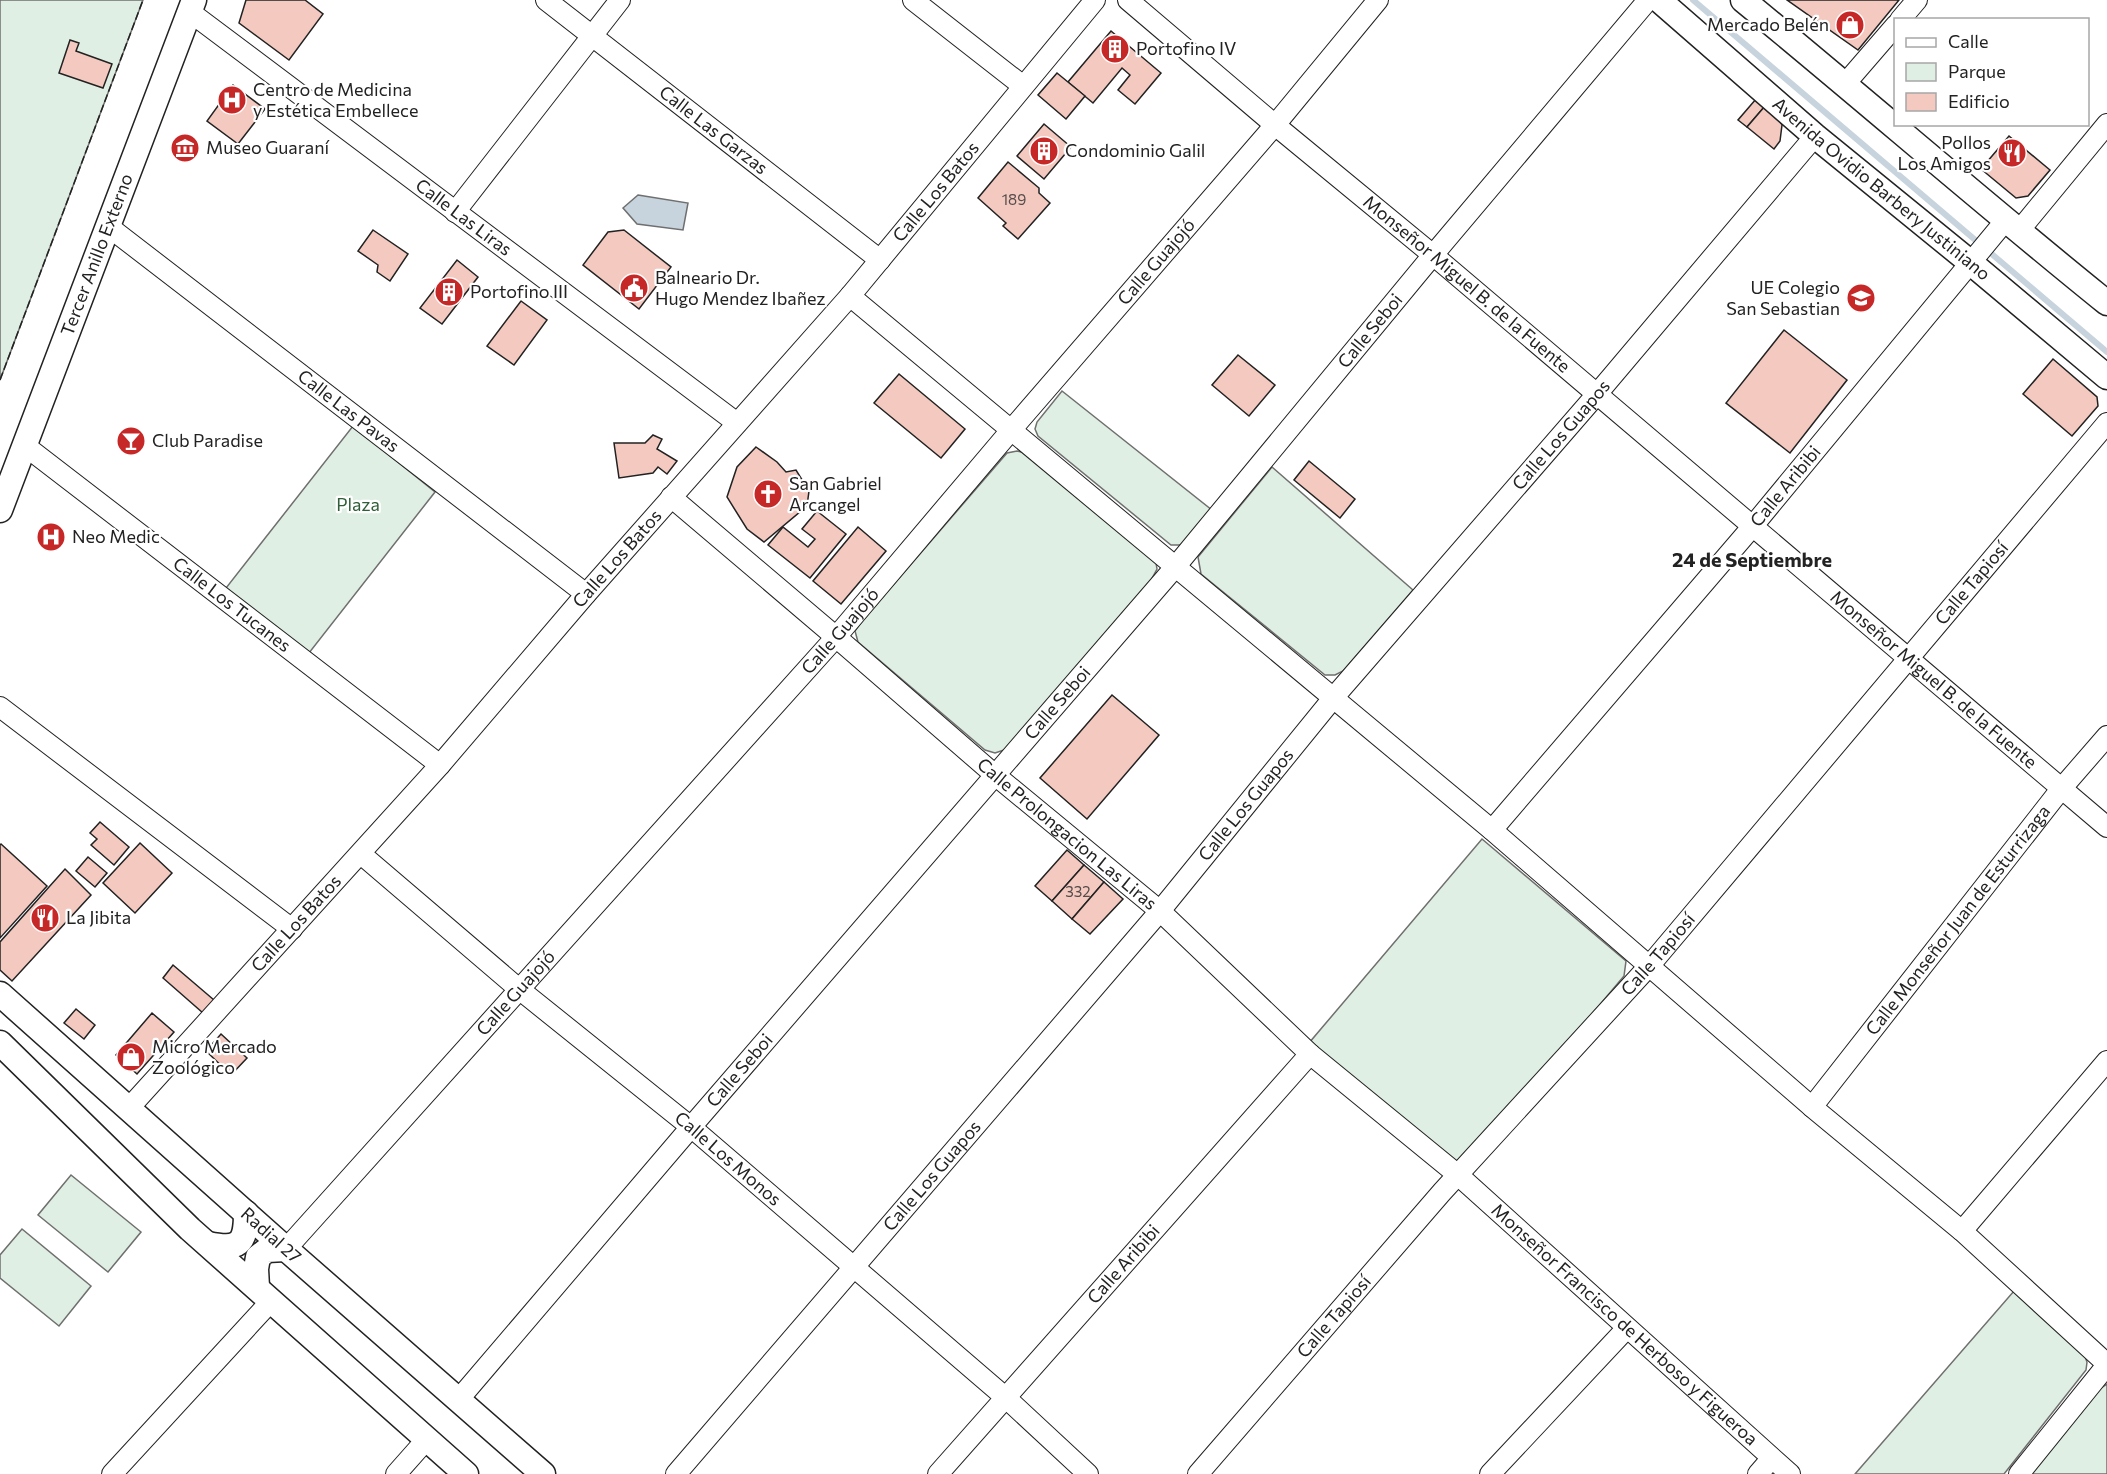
<svg xmlns="http://www.w3.org/2000/svg" width="2107" height="1474" viewBox="0 0 2107 1474" font-family="Commissioner,sans-serif">
  <style>
    .green { fill: #e0efe3; stroke: #6f6f6f; stroke-width: 1.5 }
    .water { fill: #c7d3dd; stroke: #6f6f6f; stroke-width: 1.5 }
    .lines { fill: none; stroke-linecap: round; stroke-linejoin: round }
    .stream { stroke: #c7d3dd; stroke-width: 6 }
    .building { fill: #f3c9c0; stroke: #222; stroke-width: 1.5 }
    .minor-casing { stroke: #222; stroke-width: 22 }
    .tertiary-casing { stroke: #222; stroke-width: 27 }
    .minor { stroke: #fff; stroke-width: 20 }
    .tertiary { stroke: #fff; stroke-width: 24 }
    .fence { stroke: #222; stroke-width: 1.5; stroke-dasharray: 8 3; stroke-linecap: butt }
    .labels { text-anchor: middle; stroke-width: 4.5; stroke-linejoin: round; paint-order: stroke }
    .number-label { font-size: 15px; fill: #564c4a }
    .poi-label { font-size: 18px; fill: #222; stroke: #fff; text-anchor: start }
    .street-label { font-size: 18px; fill: #222; stroke: #fff }
    .park-label { font-size: 18px; fill: #2f5e38; stroke: #fff }
    .neighbourhood-label { font-size: 20px; font-weight: bold; fill: #222; stroke: #fff }
  </style>
  <rect width="100%" height="100%" fill="#fff"/>
  <!-- green -->
  <g class="green">
    <polygon points="0,0 143,0 0,380"/>
    <polygon points="1062,391 1212,510 1181,545 1171,545 1038,436 1035,429 1037,422"/>
    <polygon points="353,426 435,492 309,653 226,588"/>
    <polygon points="1017,451 1026,453 1156,563 1157,569 1150,582 1007,749 995,753 985,750 858,642 855,631 862,621 1007,453"/>
    <polygon points="1272,467 1413,590 1343,671 1335,675 1325,675 1201,574 1198,557"/>
    <polygon points="1482,839 1626,961 1624,976 1467,1162 1456,1163 1309,1043"/>
    <polygon points="71,1175 141,1232 108,1272 38,1215"/>
    <polygon points="22,1229 91,1286 59,1326 0,1278 0,1255"/>
    <polygon points="2014,1291 2084,1354 2087,1362 2086,1370 2004,1474 1855,1474"/>
    <polygon points="2107,1384 2107,1474 2031,1474 2093,1393"/>
  </g>
  <!-- water -->
  <polygon class="water" points="638,195 688,203 683,230 637,224 623,208"/>
  <g class="lines">
    <!-- stream -->
    <polyline class="stream" points="1693,0 2107,352"/>
  </g>
  <!-- building -->
  <g class="building">
    <polygon points="246,0 305,0 323,14 289,60 239,23"/>
    <polygon points="1787,0 1899,0 1858,50"/>
    <polygon points="1111,31 1161,73 1135,104 1118,90 1130,75 1122,68 1093,103 1068,82"/>
    <polygon points="70,40 79,43 76,51 112,64 103,88 59,73"/>
    <polygon points="1057,73 1085,96 1066,119 1038,95"/>
    <polygon points="233,85 265,109 238,144 207,121"/>
    <polygon points="1756,99 1765,106 1747,127 1738,120"/>
    <polygon points="1765,106 1778,117 1782,125 1780,141 1774,149 1747,127"/>
    <polygon points="1044,124 1071,147 1044,179 1017,156"/>
    <polygon points="2009,136 2050,170 2028,196 2016,198 1981,169"/>
    <polygon points="1008,162 1039,188 1039,193 1050,203 1018,239 1003,226 1006,223 978,198"/>
    <polygon points="373,230 408,254 390,281 377,272 378,265 358,251"/>
    <polygon points="624,230 671,267 639,309 583,265 608,232"/>
    <polygon points="457,260 478,277 442,324 420,308"/>
    <polygon points="521,301 547,320 514,365 487,346"/>
    <polygon points="1784,330 1847,380 1790,453 1726,403"/>
    <polygon points="1238,355 1275,385 1249,416 1212,385"/>
    <polygon points="2053,359 2097,397 2098,406 2072,436 2023,394"/>
    <polygon points="899,374 965,429 941,458 874,403"/>
    <polygon points="653,435 662,439 657,449 677,461 667,474 658,467 653,473 619,478 614,443 645,443"/>
    <polygon points="756,447 777,462 786,472 796,470 809,491 807,506 764,542 747,529 727,497 737,467"/>
    <polygon points="1309,461 1355,499 1340,518 1294,480"/>
    <polygon points="817,511 846,534 810,578 768,545 783,527 808,547 815,539 802,529"/>
    <polygon points="858,527 886,551 841,604 813,581"/>
    <polygon points="1112,695 1159,735 1087,819 1040,778"/>
    <polygon points="100,822 129,847 114,865 91,845 97,839 90,833"/>
    <polygon points="140,843 172,873 135,913 103,883"/>
    <polygon points="1,844 47,886 0,938 0,845"/>
    <polygon points="1067,850 1084,865 1052,901 1035,886"/>
    <polygon points="88,857 107,873 95,887 76,871"/>
    <polygon points="1084,865 1104,882 1072,919 1052,901"/>
    <polygon points="65,869 91,895 12,981 0,970 0,942"/>
    <polygon points="1104,882 1123,899 1090,934 1072,919"/>
    <polygon points="173,965 214,1000 203,1013 163,978"/>
    <polygon points="76,1009 95,1025 84,1039 64,1023"/>
    <polygon points="152,1013 174,1032 137,1074 116,1055"/>
    <polygon points="221,1034 247,1058 231,1075 206,1051"/>
  </g>
  <g class="lines">
    <!-- minor casing -->
    <g class="minor-casing">
      <g id="minor">
        <path id="s1" d="M546 0 880 260"/>
        <polyline points="913,0 1023,86"/>
        <path id="s2" d="M1128 0 1275 125 1433 255 2107 827"/>
        <path id="s3" d="M190 12 737 423"/>
        <polyline points="1900,20 1917,0"/>
        <polyline points="1845,84 1896,25"/>
        <polyline points="455,212 620,0"/>
        <path id="s4" d="M109 227 586 594"/>
        <polyline points="2018,232 2107,124"/>
        <polyline points="850,296 1492,830 1812,1107 1962,1231 2107,1364"/>
        <path id="s5" d="M24 445 440 765"/>
        <path id="s6" d="M671 497 836 637 995 775 1160 911 1310 1054 1458 1175 1790 1474"/>
        <polyline points="0,707 292,929"/>
        <path id="s7" d="M1492 830 1752 527 2005 221"/>
        <path id="s8" d="M361 854 519 989 691 1127 1005 1397 1088 1474"/>
        <path id="s9" d="M1812 1107 2061 789 2107 736"/>
        <path id="s10" d="M129 1108 440 765 586 594 850 296 1095 0"/>
        <polyline points="1962,1231 2107,1061"/>
        <path id="s11" d="M286 1249 836 637 1012 429 1275 125 1378 0"/>
        <path id="s12" d="M459 1399 691 1127 1176 566 1433 255 1648 0"/>
        <polyline points="112,1474 272,1300"/>
        <polyline points="396,1474 427,1439"/>
        <path id="s13" d="M676 1474 1160 911 1334 697 1597 394 1815 136"/>
        <path id="s14" d="M938 1474 1310 1054"/>
        <path id="s15" d="M1198 1474 1442 1192 1650 965 2107 423"/>
        <polyline points="1490,1474 1627,1328"/>
        <polyline points="1758,1474 1771,1459"/>
        <polyline points="2019,1474 2107,1365"/>
      </g>
    </g>
    <!-- tertiary casing -->
    <g class="tertiary-casing">
      <g id="tertiary">
        <path id="s16" d="M1659 0 1815 136 1971 263 2107 377"/>
        <path d="M1743 0C1865 100 1984 204 2107 303"/>
        <path id="s17" d="M0 510 194 0"/>
        <path id="s18" d="M0 994 286 1249 543 1474"/>
        <polyline points="0,1043 190,1229 466,1474"/>
        <path d="M208 1244C238 1250 246 1245 246 1213"/>
        <polyline points="257,1287 256,1269 258,1257 267,1250 286,1249"/>
      </g>
    </g>
    <!-- minor -->
    <use href="#minor" class="minor"/>
    <!-- tertiary -->
    <use href="#tertiary" class="tertiary"/>
    <!-- fence -->
    <polyline class="fence" points="0,380 143,0"/>
  </g>
  <!-- icons -->
  <defs>
    <g id="shop-disc" transform="scale(1.5)"><circle r="9.5" fill="#c62828" stroke="#fff"/><path d="M-5-2.5h2.3a2.7 3.5 0 0 1 5.4 0H5L5.5 6h-11ZM-1.5-2.5h3a1.5 2.3 0 0 0-3 0Z" fill="#fff"/></g>
    <g id="building-disc" transform="scale(1.5)"><circle r="9.5" fill="#c62828" stroke="#fff"/><path d="M-4-6H4V6H1V3H-1V6H-4ZM-2.5-4.3h1.7v1.8h-1.7ZM.8-4.3h1.7v1.8H.8ZM-2.5-1h1.7V.8h-1.7ZM.8-1h1.7V.8H.8Z" fill="#fff"/></g>
    <g id="hospital-disc" transform="scale(1.5)"><circle r="9.5" fill="#c62828" stroke="#fff"/><path d="M-5-5h3v3.5h4V-5h3V5h-3V1.5h-4V5h-3Z" fill="#fff"/></g>
    <g id="museum-disc" transform="scale(1.5)"><circle r="9.5" fill="#c62828" stroke="#fff"/><path d="M0-6L6-3V-2H-6V-3ZM-5-1h2V3h-2ZM-1-1h2V3h-2ZM3-1h2V3H3ZM-6 4H6V6H-6Z" fill="#fff"/></g>
    <g id="restaurant-disc" transform="scale(1.5)"><circle r="9.5" fill="#c62828" stroke="#fff"/><path d="M-5-6h1v4h1v-4h1v4h1v-4h1v5L-1.5 .5V6h-2V.5L-5-1ZM5-6V6H3V1.5H1.5Q1.5-4 5-6Z" fill="#fff"/></g>
    <g id="civic-disc" transform="scale(1.5)"><circle r="9.5" fill="#c62828" stroke="#fff"/><path d="M-.6-6.5H3V-4.5H.6V-3L4-1V1h2V6H-6V1h2V-1L-.6-3ZM-1.2 2.5V6h2.4V2.5Z" fill="#fff"/></g>
    <g id="school-disc" transform="scale(1.5)"><circle r="9.5" fill="#c62828" stroke="#fff"/><path d="M0-5L7-2L0 1L-7-2ZM-4 1L0 2.5L4 1V4Q0 6-4 4Z" fill="#fff"/></g>
    <g id="bar-disc" transform="scale(1.5)"><circle r="9.5" fill="#c62828" stroke="#fff"/><path d="M-6-5H6L.8 .8V4.5H3.5V6h-7V4.5H-.8V.8Z" fill="#fff"/></g>
    <g id="church-disc" transform="scale(1.5)"><circle r="9.5" fill="#c62828" stroke="#fff"/><path d="M-1.2-6h2.4v3.5h3.3v2.4h-3.3V6h-2.4V-.1h-3.3v-2.4h3.3Z" fill="#fff"/></g>
  </defs>
  <g fill-rule="evenodd">
    <use href="#shop-disc" x="1850" y="25"/>
    <use href="#building-disc" x="1115" y="49"/>
    <use href="#hospital-disc" x="232" y="100"/>
    <use href="#museum-disc" x="185" y="148"/>
    <use href="#building-disc" x="1044" y="151"/>
    <use href="#restaurant-disc" x="2012" y="153"/>
    <use href="#civic-disc" x="634" y="288"/>
    <use href="#building-disc" x="449" y="292"/>
    <use href="#school-disc" x="1861" y="298"/>
    <use href="#bar-disc" x="131" y="441"/>
    <use href="#church-disc" x="768" y="494"/>
    <use href="#hospital-disc" x="51" y="537"/>
    <use href="#restaurant-disc" x="45" y="918"/>
    <use href="#shop-disc" x="131" y="1057"/>
  </g>
  <g class="labels">
    <!-- number labels -->
    <g class="number-label">
      <text x="1014" y="205">189</text>
      <text x="1078" y="897">332</text>
    </g>
    <!-- poi labels -->
    <g class="poi-label">
      <text x="1829" y="31" text-anchor="end">Mercado Belén</text>
      <text x="1136" y="55">Portofino IV</text>
      <text x="253" y="96">Centro de Medicina<tspan x="253" dy="21">y Estética Embellece</tspan></text>
      <text x="1991" y="149" text-anchor="end">Pollos<tspan x="1991" dy="21">Los Amigos</tspan></text>
      <text x="206" y="154">Museo Guaraní</text>
      <text x="1065" y="157">Condominio Galil</text>
      <text x="655" y="284">Balneario Dr.<tspan x="655" dy="21">Hugo Mendez Ibañez</tspan></text>
      <text x="1840" y="294" text-anchor="end">UE Colegio<tspan x="1840" dy="21">San Sebastian</tspan></text>
      <text x="470" y="298">Portofino III</text>
      <text x="152" y="447">Club Paradise</text>
      <text x="789" y="490">San Gabriel<tspan x="789" dy="21">Arcangel</tspan></text>
      <text x="72" y="543">Neo Medic</text>
      <text x="66" y="924">La Jibita</text>
      <text x="152" y="1053">Micro Mercado<tspan x="152" dy="21">Zoológico</tspan></text>
    </g>
    <!-- street labels -->
    <g class="street-label">
      <text dy="6" stroke="none"><textPath href="#s1" startOffset="212">Calle Las Garzas</textPath></text>
      <text dy="6" stroke="none"><textPath href="#s16" startOffset="292">Avenida Ovidio Barbery Justiniano</textPath></text>
      <text dy="6" stroke="none"><textPath href="#s10" startOffset="1221">Calle Los Batos</textPath></text>
      <text dy="6" stroke="none"><textPath href="#s3" startOffset="342">Calle Las Liras</textPath></text>
      <text dy="6" stroke="none"><textPath href="#s17" startOffset="273">Tercer Anillo Externo</textPath></text>
      <text dy="6" stroke="none"><textPath href="#s11" startOffset="1316">Calle Guajojó</textPath></text>
      <text dy="6" stroke="none"><textPath href="#s2" startOffset="442">Monseñor Miguel B. de la Fuente</textPath></text>
      <text dy="6" stroke="none"><textPath href="#s12" startOffset="1404">Calle Seboi</textPath></text>
      <text dy="6" stroke="none"><textPath href="#s4" startOffset="302">Calle Las Pavas</textPath></text>
      <text dy="6" stroke="none"><textPath href="#s13" startOffset="1365">Calle Los Guapos</textPath></text>
      <text dy="6" stroke="none"><textPath href="#s7" startOffset="452">Calle Aribibi</textPath></text>
      <text dy="6" stroke="none"><textPath href="#s10" startOffset="735">Calle Los Batos</textPath></text>
      <text dy="6" stroke="none"><textPath href="#s15" startOffset="1180">Calle Tapiosí</textPath></text>
      <text dy="6" stroke="none"><textPath href="#s5" startOffset="262">Calle Los Tucanes</textPath></text>
      <text dy="6" stroke="none"><textPath href="#s11" startOffset="830">Calle Guajojó</textPath></text>
      <text dy="6" stroke="none"><textPath href="#s2" startOffset="1054">Monseñor Miguel B. de la Fuente</textPath></text>
      <text dy="6" stroke="none"><textPath href="#s12" startOffset="918">Calle Seboi</textPath></text>
      <text dy="6" stroke="none"><textPath href="#s13" startOffset="879">Calle Los Guapos</textPath></text>
      <text dy="6" stroke="none"><textPath href="#s6" startOffset="520">Calle Prolongacion Las Liras</textPath></text>
      <text dy="6" stroke="none"><textPath href="#s9" startOffset="237">Calle Monseñor Juan de Esturrizaga</textPath></text>
      <text dy="6" stroke="none"><textPath href="#s10" startOffset="249">Calle Los Batos</textPath></text>
      <text dy="6" stroke="none"><textPath href="#s15" startOffset="694">Calle Tapiosí</textPath></text>
      <text dy="6" stroke="none"><textPath href="#s11" startOffset="344">Calle Guajojó</textPath></text>
      <text dy="6" stroke="none"><textPath href="#s12" startOffset="432">Calle Seboi</textPath></text>
      <text dy="6" stroke="none"><textPath href="#s8" startOffset="477">Calle Los Monos</textPath></text>
      <text dy="6" stroke="none"><textPath href="#s13" startOffset="393">Calle Los Guapos</textPath></text>
      <text dy="6" stroke="none"><textPath href="#s18" startOffset="363">Radial 27</textPath></text>
      <text dy="6" stroke="none"><textPath href="#s14" startOffset="280">Calle Aribibi</textPath></text>
      <text dy="6" stroke="none"><textPath href="#s15" startOffset="208">Calle Tapiosí</textPath></text>
      <text dy="6" stroke="none"><textPath href="#s6" startOffset="1263">Monseñor Francisco de Herboso y Figueroa</textPath></text>
    </g>
    <!-- park labels -->
    <g class="park-label">
      <text x="358" y="511">Plaza</text>
    </g>
    <!-- neighbourhood labels -->
    <g class="neighbourhood-label">
      <text x="1752" y="567">24 de Septiembre</text>
    </g>
  </g>
  <!-- legend -->
  <rect x="1894" y="18" width="195" height="108" fill="#ffffff" stroke="#a7a7a7" stroke-width="1.5"/>
  <rect x="1906" y="38" width="30" height="9" fill="#ffffff" stroke="#a7a7a7" stroke-width="1.5"/>
  <text x="1948" y="48" font-size="18" fill="#222222">Calle</text>
  <rect x="1906" y="63" width="30" height="18" fill="#e0efe3" stroke="#a7a7a7" stroke-width="1.5"/>
  <text x="1948" y="78" font-size="18" fill="#222222">Parque</text>
  <rect x="1906" y="93" width="30" height="18" fill="#f3c9c0" stroke="#a7a7a7" stroke-width="1.5"/>
  <text x="1948" y="108" font-size="18" fill="#222222">Edificio</text>
</svg>
